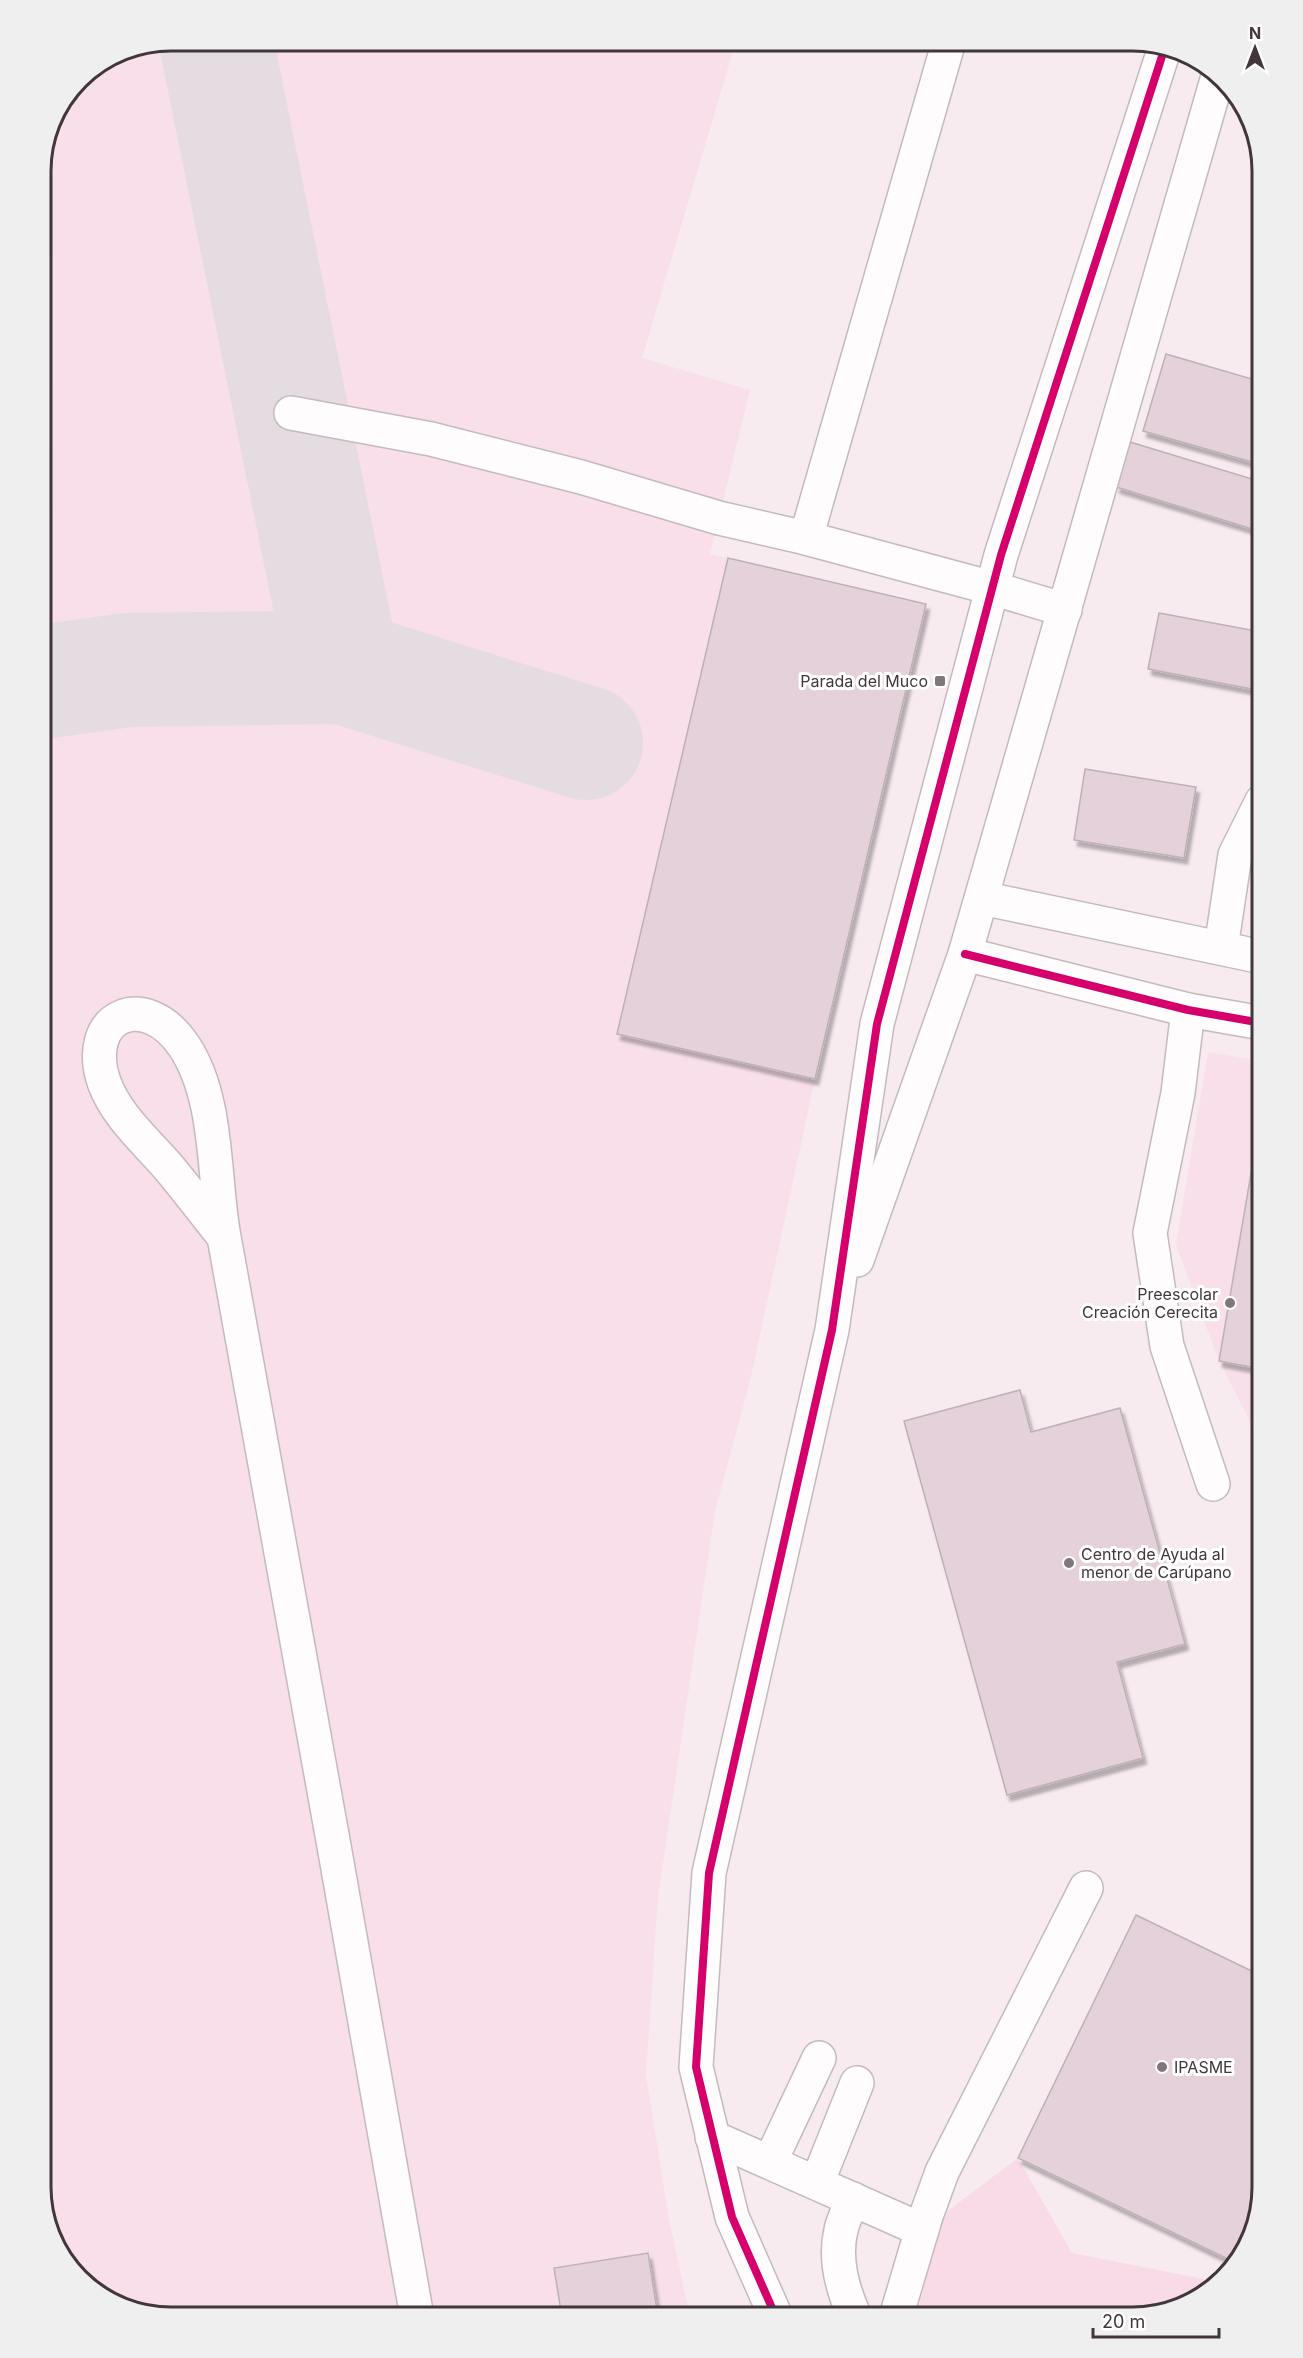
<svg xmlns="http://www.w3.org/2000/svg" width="1303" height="2358" viewBox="0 0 1303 2358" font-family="Inter,sans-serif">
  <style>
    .built { fill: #f8dfe9 }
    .green { fill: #f9dbe7 }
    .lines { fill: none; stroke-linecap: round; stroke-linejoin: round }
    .taxiway { stroke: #e4dce0; stroke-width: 114 }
    .building { fill: #e4d1d9; stroke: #bcb1b6; stroke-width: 1.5; filter: url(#shadow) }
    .minor-casing { stroke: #c4babe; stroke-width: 36 }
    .minor { stroke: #fefcfd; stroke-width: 33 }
    .cycleway-casing { stroke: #fff; stroke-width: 11 }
    .cycleway { stroke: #d6006c; stroke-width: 8 }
    .poi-dot { fill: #81767a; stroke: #fff; stroke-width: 2 }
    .labels { text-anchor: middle; stroke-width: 6; stroke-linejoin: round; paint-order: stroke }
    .poi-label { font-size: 16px; fill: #41373b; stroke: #fff; text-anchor: end }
    .rim { fill: none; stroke: #41373b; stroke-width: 3 }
  </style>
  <defs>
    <filter id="shadow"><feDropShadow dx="3.5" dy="6" stdDeviation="1.5" flood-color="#0004"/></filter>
  </defs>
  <rect width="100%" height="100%" fill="#f7ebf0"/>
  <!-- built -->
  <g class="built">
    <polygon points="171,41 736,41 642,358 750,390 710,554 926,604 815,1079 750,1381 715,1511 658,1897 646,2075 669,2219 690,2317 163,2317 98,2295 51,2237 41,2187 41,163 51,121 79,79 121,50"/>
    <polygon points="1208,1052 1262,1061 1261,1483 1248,1417 1219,1361 1176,1245"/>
  </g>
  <!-- green -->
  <polygon class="green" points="1018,2158 1072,2253 1214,2281 1182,2307 1132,2317 916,2317 941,2216"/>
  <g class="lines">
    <!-- taxiway -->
    <g class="taxiway">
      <polyline points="216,41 343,667"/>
      <polyline points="41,682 128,670 343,667 586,743"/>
    </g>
  </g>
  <!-- building -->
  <g class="building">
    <polygon points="1166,354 1262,382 1262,465 1143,431"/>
    <polygon points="1130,442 1262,482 1262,532 1116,487"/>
    <polygon points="728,558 926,604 815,1079 617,1034"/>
    <polygon points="1159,613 1262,632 1262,691 1148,669"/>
    <polygon points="1085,769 1196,787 1184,858 1074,840"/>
    <polygon points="1262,1109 1262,1369 1219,1361"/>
    <polygon points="1020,1390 1031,1432 1120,1408 1185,1644 1117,1662 1143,1758 1007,1795 904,1421"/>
    <polygon points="1136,1915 1262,1976 1262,2187 1241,2259 1236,2263 1018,2158"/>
    <polygon points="648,2253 658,2317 562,2317 554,2268"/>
  </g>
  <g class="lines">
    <!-- minor casing -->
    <g class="minor-casing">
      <g id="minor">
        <polyline points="291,413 431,439 581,477 719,518 806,538 992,588 1065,610"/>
        <polyline points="806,538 949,41"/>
        <polyline points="982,898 1262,957"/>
        <polyline points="1221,948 1235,855 1262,801"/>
        <polyline points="965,954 1188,1010 1262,1023"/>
        <polyline points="1188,1010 1178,1093 1150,1233 1167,1346 1213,1484"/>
        <path d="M224 1237C206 1214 188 1191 170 1169 147 1142 116 1116 104 1082 82 1015 145 988 184 1046 219 1098 213 1177 224 1237L334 1846 417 2317"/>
        <polyline points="857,1260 965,954 1218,76"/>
        <polyline points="712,2137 922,2230"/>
        <polyline points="770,2162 819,2058"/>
        <polyline points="817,2183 857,2083"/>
        <path d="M853 2199C849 2209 843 2220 841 2230 834 2259 843 2291 855 2317"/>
        <polyline points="776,2317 732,2217 696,2067 709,1873 832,1330 877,1024 1001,555 1164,50"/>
        <polyline points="896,2317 926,2216 942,2172 1086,1888"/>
      </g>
    </g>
    <!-- minor -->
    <use href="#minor" class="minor"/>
    <!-- cycleway casing -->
    <g class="cycleway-casing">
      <g id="cycleway">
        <polyline points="965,954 1188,1010 1262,1023"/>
        <polyline points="776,2317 732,2217 696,2067 709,1873 832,1330 877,1024 1001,555 1164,50"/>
      </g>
    </g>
    <!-- cycleway -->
    <use href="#cycleway" class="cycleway"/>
  </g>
  <!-- markers -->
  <g class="poi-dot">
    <rect x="934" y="675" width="12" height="12" rx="3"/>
    <circle cx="1230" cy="1303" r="6"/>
    <circle cx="1069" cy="1563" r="6"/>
    <circle cx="1162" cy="2067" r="6"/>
  </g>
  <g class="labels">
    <!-- poi labels -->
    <g class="poi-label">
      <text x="928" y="687">Parada del Muco</text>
      <text x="1218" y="1300">Preescolar<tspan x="1218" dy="18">Creación Cerecita</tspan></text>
      <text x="1081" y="1560" text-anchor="start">Centro de Ayuda al<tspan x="1081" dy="18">menor de Carúpano</tspan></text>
      <text x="1174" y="2073" text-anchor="start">IPASME</text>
    </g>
  </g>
  <!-- crop -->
  <path d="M0 0H1303V2358H0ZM171 51H1132A120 120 0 0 1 1252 171V2187A120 120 0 0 1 1132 2307H171A120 120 0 0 1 51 2187V171A120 120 0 0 1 171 51Z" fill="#f0efef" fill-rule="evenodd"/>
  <path class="rim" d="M171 51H1132A120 120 0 0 1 1252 171V2187A120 120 0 0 1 1132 2307H171A120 120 0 0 1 51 2187V171A120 120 0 0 1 171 51Z"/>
  <!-- north arrow -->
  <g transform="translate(1255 48)" stroke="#ffffff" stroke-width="4.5" paint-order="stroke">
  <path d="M0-4.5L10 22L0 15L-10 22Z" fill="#41373b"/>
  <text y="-9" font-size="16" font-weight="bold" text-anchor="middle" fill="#41373b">N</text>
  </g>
  <!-- scale -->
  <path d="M1093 2328v9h126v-9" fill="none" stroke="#41373b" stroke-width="3"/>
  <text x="1102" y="2328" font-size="18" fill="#41373b" stroke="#ffffff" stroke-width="4.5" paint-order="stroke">20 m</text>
</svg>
